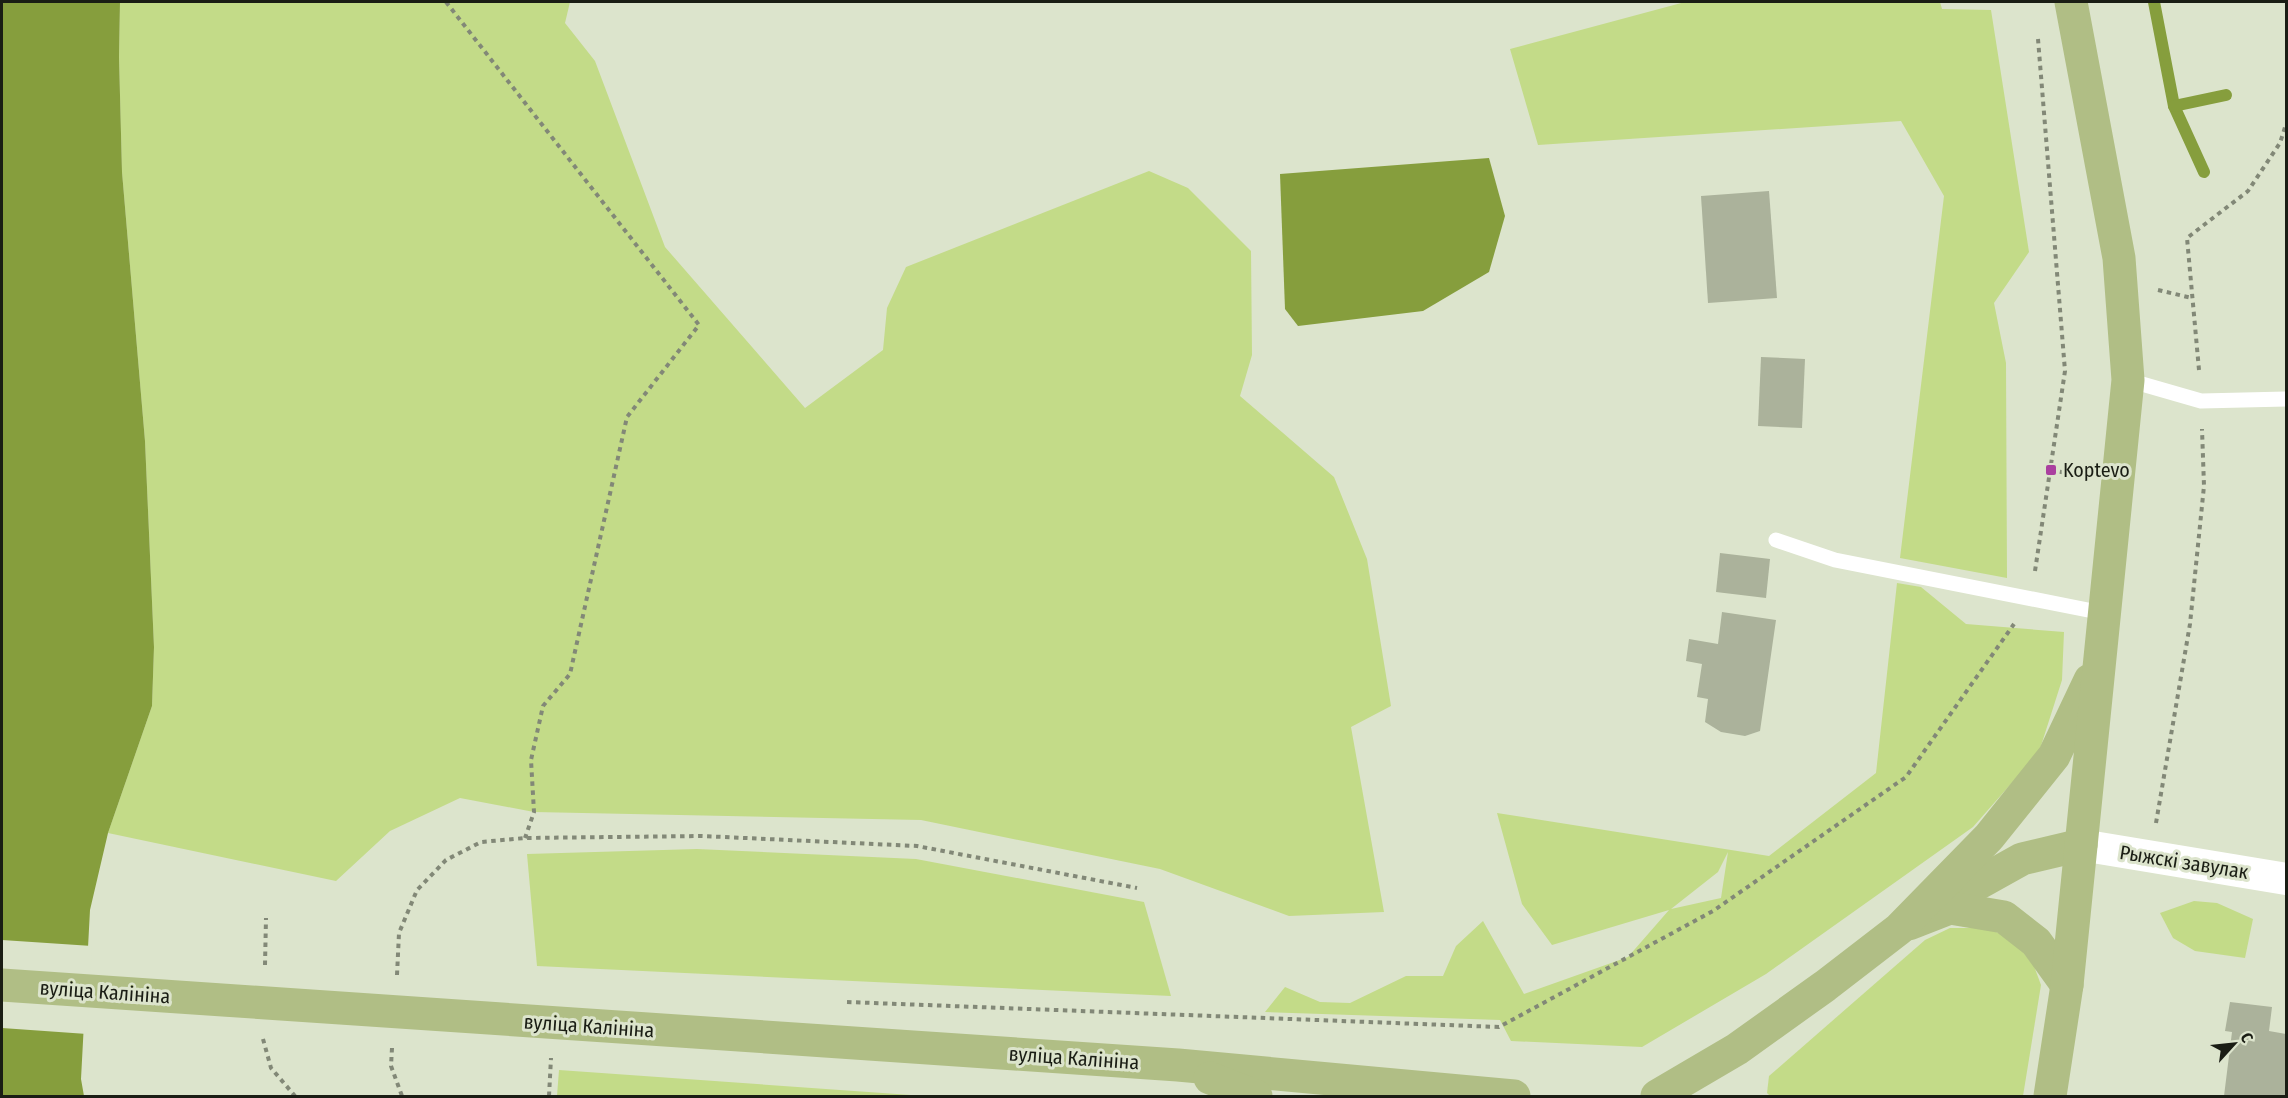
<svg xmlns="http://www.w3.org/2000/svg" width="2288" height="1098" viewBox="0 0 2288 1098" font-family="'Fira Sans Condensed',sans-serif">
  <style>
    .green { fill: #c3db88; fill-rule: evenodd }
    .water { fill: #869e3d }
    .pier { fill: #dce4cc }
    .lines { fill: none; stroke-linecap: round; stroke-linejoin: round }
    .stream { stroke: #869e3d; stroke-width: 12 }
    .building { fill: #abb29b }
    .path { stroke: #828877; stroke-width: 4; stroke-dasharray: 4.5 4.5; stroke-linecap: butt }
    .service { stroke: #fff; stroke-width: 15 }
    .minor { stroke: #fff; stroke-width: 32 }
    .primary { stroke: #b0be85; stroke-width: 33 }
    .poi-dot { fill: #aa3f9f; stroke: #dce4cc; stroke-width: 2 }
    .labels { text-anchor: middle; stroke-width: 6; stroke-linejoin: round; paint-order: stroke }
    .poi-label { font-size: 20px; fill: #1a1d14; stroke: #dce4cc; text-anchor: start }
    .street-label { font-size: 20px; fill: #1a1d14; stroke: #dce4cc }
  </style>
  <rect width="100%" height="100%" fill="#dce4cc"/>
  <!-- green -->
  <g class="green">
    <polygon points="120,2 570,2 565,23 595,61 665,247 805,408 883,350 887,308 906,267 1149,171 1188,188 1251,251 1252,355 1240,396 1334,477 1367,559 1391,706 1351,727 1384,912 1289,916 1160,869 921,820 534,812 460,798 390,831 336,881 108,833 152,706 154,647 145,441 122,172 119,57"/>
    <polygon points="1685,2 1940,2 1942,9 1991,10 2029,252 1994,303 2006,363 2007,578 1900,558 1944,196 1901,121 1538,145 1510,49"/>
    <path d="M1897 583 1921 587 1966 624 2064 632 2062 680 2039 752 1973 827 1766 974 1642 1047 1511 1041 1500 1020 1265 1012 1285 987 1320 1002 1350 1003 1406 976H1443L1456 946 1483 921 1524 994 1628 957 1669 910 1552 945 1522 904 1497 813 1769 856 1876 773ZM1728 852 1721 898 1671 909 1718 872Z"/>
    <polygon points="697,849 916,859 1144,902 1171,996 537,966 527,854"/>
    <polygon points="2194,901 2217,903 2253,919 2245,958 2195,951 2173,938 2160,913"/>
    <polygon points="1950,928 1982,928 2003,934 2020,948 2034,966 2041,985 2023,1096 1770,1096 1767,1093 1769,1076 1925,940"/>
    <polygon points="559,1070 925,1096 557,1096"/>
  </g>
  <!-- water -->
  <g class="water">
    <polygon points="2,2 120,2 119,57 122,172 145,441 154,647 152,706 108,833 90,910 81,1079 84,1096 2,1096"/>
    <polygon points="1489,158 1505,216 1489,272 1423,311 1298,326 1285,309 1280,174"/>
  </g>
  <!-- pier -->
  <polygon class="pier" points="2,940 92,946 87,1034 2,1028"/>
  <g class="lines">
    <!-- stream -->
    <g class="stream">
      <polyline points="2154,2 2174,106 2204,172"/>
      <polyline points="2174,106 2226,95"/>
    </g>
  </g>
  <!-- building -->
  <g class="building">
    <polygon points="1769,191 1777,298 1708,303 1701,196"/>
    <polygon points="1761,357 1805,359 1802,428 1758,426"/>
    <polygon points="1720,553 1770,559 1766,598 1716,592"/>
    <polygon points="1722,612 1776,620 1760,731 1745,736 1721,732 1705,722 1708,699 1697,697 1702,664 1686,661 1689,639 1718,644"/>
    <polygon points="2230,1002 2272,1007 2269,1031 2286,1034 2286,1096 2224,1096 2232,1032 2225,1031"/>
  </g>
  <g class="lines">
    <!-- path -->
    <g class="path">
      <polyline points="446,2 699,325 627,417 570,674 543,706 531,760 534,812 525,838"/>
      <polyline points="2158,290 2192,298"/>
      <polyline points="2199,370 2187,238 2248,191 2280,143 2286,124"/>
      <polyline points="2051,470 2082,476"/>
      <polyline points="2035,571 2065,371 2038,39"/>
      <polyline points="2156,823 2190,624 2204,486 2202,429"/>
      <polyline points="265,965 266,918"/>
      <polyline points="397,975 399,933 417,890 446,860 481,842 525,838 702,836 917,846 1137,888"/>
      <polyline points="847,1002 1499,1027 1713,911 1906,777 2014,624"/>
      <polyline points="263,1039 271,1068 295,1096"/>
      <polyline points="392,1048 391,1066 402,1096"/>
      <polyline points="549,1096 551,1058"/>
    </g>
    <!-- service -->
    <g class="service">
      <polyline points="2128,380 2201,401 2286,399"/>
      <polyline points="1776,540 1835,560 2103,613"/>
    </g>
    <!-- minor -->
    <polyline class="minor" points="2081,845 2286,879"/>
    <!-- primary -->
    <g class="primary">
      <polyline points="1934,908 2022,859 2081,845"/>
      <polyline points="1909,924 1950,908 2004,917 2036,942 2067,985"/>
      <polyline points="2,985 1178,1065 1514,1096"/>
      <polyline points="1210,1078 1256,1096"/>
      <polyline points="1657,1096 1737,1049 1825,986 1899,929 1989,837 2054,756 2090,680"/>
      <polyline points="2050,1096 2067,985 2128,380 2119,258 2071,2"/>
    </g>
  </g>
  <!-- markers -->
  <rect class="poi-dot" x="2045" y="464" width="12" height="12" rx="3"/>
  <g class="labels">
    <!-- poi labels -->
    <g class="poi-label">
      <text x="2063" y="477">Koptevo</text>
    </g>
    <!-- street labels -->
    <g class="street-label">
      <text transform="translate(2184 862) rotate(9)" y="7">Рыжскі завулак</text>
      <text transform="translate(105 992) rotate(4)" y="7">вуліца Калініна</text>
      <text transform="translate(589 1026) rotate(4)" y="7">вуліца Калініна</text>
      <text transform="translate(1074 1058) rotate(4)" y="7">вуліца Калініна</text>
    </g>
  </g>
  <!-- border -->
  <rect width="2288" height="1098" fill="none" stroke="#1a1d14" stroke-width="6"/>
  <!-- north arrow -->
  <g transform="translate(2234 1044) rotate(63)" stroke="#dce4cc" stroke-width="4.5" paint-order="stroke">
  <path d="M0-4.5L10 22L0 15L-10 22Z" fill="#1a1d14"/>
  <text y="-9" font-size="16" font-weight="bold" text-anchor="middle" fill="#1a1d14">С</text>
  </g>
</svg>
